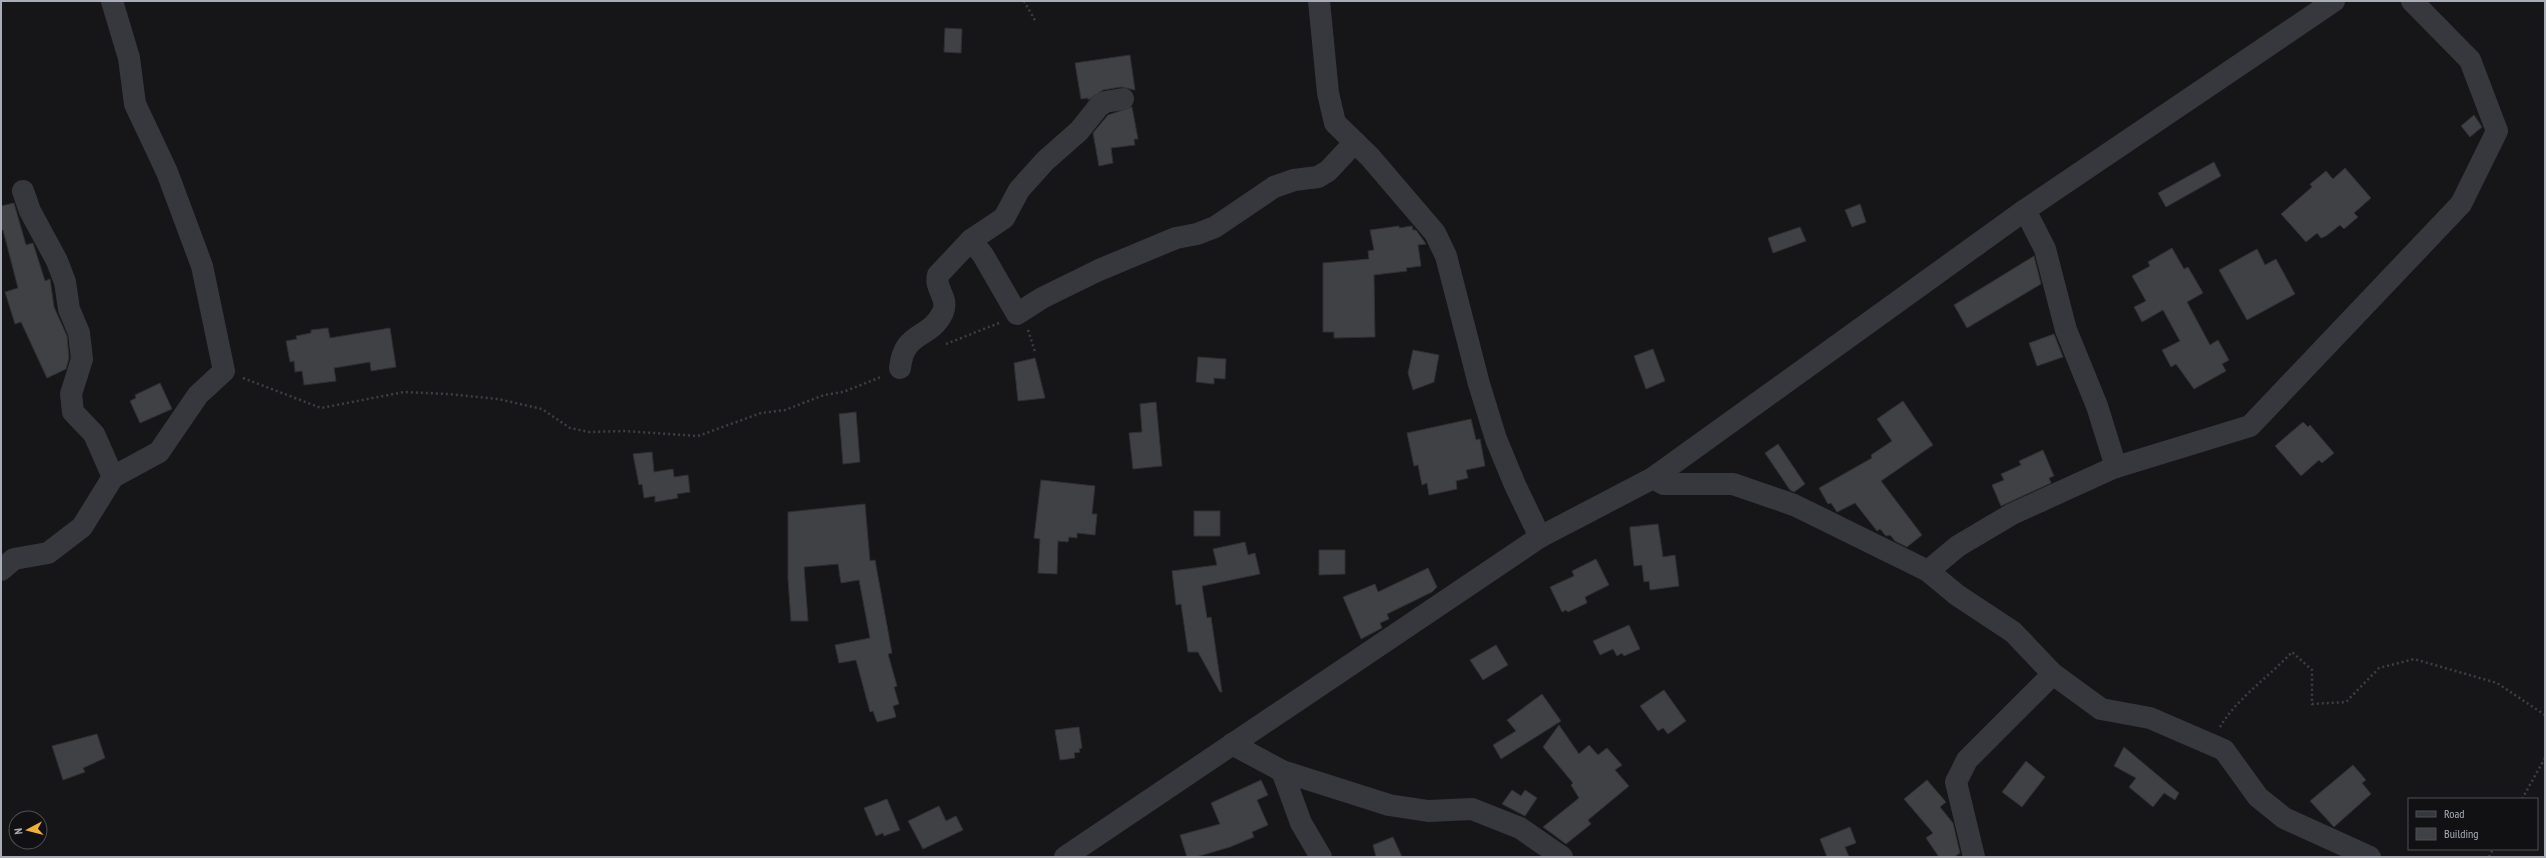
<svg xmlns="http://www.w3.org/2000/svg" width="2546" height="858" viewBox="0 0 2546 858" font-family="'PT Sans Narrow',sans-serif">
  <style>
    .building { fill: #404145; stroke: #303034 }
    .lines { fill: none; stroke-linecap: round; stroke-linejoin: round }
    .path { stroke: #3d3f44; stroke-width: 2.5; stroke-dasharray: 2 3; stroke-linecap: butt }
    .minor { stroke: #37383d; stroke-width: 22 }
    .tertiary { stroke: #37383d; stroke-width: 22 }
  </style>
  <rect width="100%" height="100%" fill="#161618"/>
  <!-- building -->
  <g class="building">
    <polygon points="945,28 962,29 961,53 944,52"/>
    <polygon points="1130,55 1135,90 1121,87 1103,90 1088,100 1088,98 1081,99 1075,63"/>
    <polygon points="1132,107 1138,139 1134,139 1135,145 1111,148 1113,163 1099,166 1093,133 1108,115"/>
    <polygon points="2474,115 2482,127 2470,137 2461,126"/>
    <polygon points="2214,162 2221,176 2166,207 2158,193"/>
    <polygon points="2345,168 2371,198 2354,213 2358,217 2344,229 2340,225 2326,236 2321,238 2317,233 2306,242 2281,214 2312,187 2310,184 2326,171 2333,179"/>
    <polygon points="14,203 26,245 33,243 45,281 50,279 54,307 67,336 69,358 66,369 47,378 21,322 15,324 5,292 18,288 3,230 1,231 1,206"/>
    <polygon points="1860,204 1866,222 1852,227 1845,210"/>
    <polygon points="1399,226 1399,228 1412,226 1413,230 1416,230 1426,244 1418,245 1421,266 1406,268 1407,271 1374,275 1375,337 1334,338 1334,332 1323,332 1323,263 1369,259 1368,251 1374,250 1370,230"/>
    <polygon points="1800,227 1806,241 1773,253 1768,238"/>
    <polygon points="2172,248 2184,269 2188,267 2203,293 2187,302 2210,345 2218,340 2229,360 2222,364 2226,371 2194,389 2176,364 2171,367 2162,350 2180,341 2163,310 2142,322 2134,307 2146,301 2132,276 2150,266 2148,262"/>
    <polygon points="2257,249 2265,265 2276,259 2295,294 2247,320 2219,270"/>
    <polygon points="2034,256 2041,284 1967,328 1954,305"/>
    <polygon points="328,328 330,338 390,328 396,367 371,371 370,362 334,368 336,381 304,385 302,371 295,372 294,361 290,362 286,341 297,339 296,336 311,333 311,330"/>
    <polygon points="2054,334 2063,357 2037,366 2029,343"/>
    <polygon points="1653,349 1665,381 1646,389 1634,356"/>
    <polygon points="1413,350 1439,355 1434,382 1413,390 1408,373"/>
    <polygon points="1198,357 1226,359 1225,379 1214,378 1214,384 1196,382"/>
    <polygon points="1035,358 1045,398 1018,401 1014,363"/>
    <polygon points="160,383 172,409 140,423 130,401 136,398 135,395"/>
    <polygon points="1903,401 1933,445 1881,481 1922,535 1907,547 1895,541 1890,535 1886,536 1880,529 1877,531 1855,503 1837,512 1831,503 1828,504 1819,488 1872,458 1871,455 1892,441 1877,419"/>
    <polygon points="1156,402 1162,466 1133,469 1129,433 1142,432 1140,404"/>
    <polygon points="856,412 860,462 843,464 839,414"/>
    <polygon points="1471,419 1476,440 1480,439 1485,466 1466,470 1468,478 1456,481 1457,489 1429,495 1427,483 1422,485 1418,465 1414,466 1407,433"/>
    <polygon points="2303,422 2308,427 2310,425 2334,453 2322,463 2319,460 2301,476 2275,446"/>
    <polygon points="1778,444 1805,484 1794,492 1790,490 1765,453"/>
    <polygon points="2043,450 2054,476 2049,478 2051,483 2001,506 1992,485 2004,480 2001,474 2021,465 2019,461"/>
    <polygon points="652,452 654,472 673,469 674,477 688,475 690,492 677,494 678,498 655,502 655,496 644,498 642,484 639,485 633,454"/>
    <polygon points="1041,480 1095,486 1092,514 1097,514 1095,535 1077,533 1077,538 1069,537 1068,542 1058,541 1057,574 1038,573 1040,539 1034,538"/>
    <polygon points="865,504 870,561 875,560 892,653 888,654 897,686 894,687 899,704 893,706 896,717 877,722 873,711 870,712 856,660 839,663 835,645 870,638 859,580 841,583 838,564 804,567 808,621 791,621 788,579 788,512"/>
    <rect x="1194" y="511" width="26" height="25"/>
    <polygon points="1658,524 1663,557 1675,555 1679,586 1650,590 1649,581 1644,582 1642,565 1634,566 1630,531 1630,527"/>
    <polygon points="1245,542 1248,555 1255,553 1260,574 1202,586 1207,618 1211,617 1222,692 1220,692 1198,652 1188,652 1181,604 1176,605 1172,571 1217,565 1213,549"/>
    <polygon points="1319,550 1345,550 1345,574 1319,575"/>
    <polygon points="1596,559 1609,585 1585,597 1587,603 1568,612 1566,610 1562,612 1550,587 1574,576 1572,571"/>
    <polygon points="1428,568 1437,587 1432,592 1387,614 1389,619 1380,623 1382,628 1361,639 1343,597 1375,584 1378,592"/>
    <polygon points="1629,625 1640,649 1624,656 1622,653 1617,656 1613,649 1600,655 1593,641"/>
    <polygon points="1496,645 1508,665 1483,680 1470,660"/>
    <polygon points="1664,690 1686,721 1668,734 1663,728 1658,731 1640,706"/>
    <polygon points="1542,694 1561,721 1501,759 1493,745 1516,731 1507,720"/>
    <polygon points="1559,725 1579,754 1589,745 1598,755 1607,748 1622,765 1615,770 1629,786 1588,820 1591,824 1566,844 1543,827 1579,798 1571,785 1573,783 1543,747"/>
    <polygon points="1079,727 1082,748 1079,749 1080,752 1074,753 1075,758 1060,760 1055,730"/>
    <polygon points="97,734 105,758 83,768 85,772 63,780 52,746"/>
    <polygon points="2124,747 2179,793 2175,800 2164,793 2153,807 2129,787 2136,778 2114,766"/>
    <polygon points="2026,761 2045,777 2022,807 2002,792"/>
    <polygon points="2353,765 2366,780 2362,783 2371,794 2334,827 2310,801"/>
    <polygon points="1261,780 1268,795 1257,800 1268,825 1252,832 1254,837 1230,847 1196,857 1187,857 1180,835 1220,824 1211,803"/>
    <polygon points="1927,780 1946,802 1940,807 1953,823 1960,853 1954,857 1939,857 1926,838 1933,833 1904,799"/>
    <polygon points="1512,790 1521,796 1525,790 1537,798 1525,816 1502,804"/>
    <polygon points="887,799 900,830 884,836 883,833 876,836 864,808"/>
    <polygon points="939,806 946,821 956,816 963,830 923,849 908,821"/>
    <polygon points="1850,827 1856,843 1845,847 1849,857 1827,857 1820,839"/>
    <polygon points="1393,837 1402,857 1376,857 1373,845"/>
  </g>
  <g class="lines">
    <!-- path -->
    <g class="path">
      <polyline points="1024,1 1036,22"/>
      <polyline points="1028,330 1035,352"/>
      <polyline points="946,344 999,323"/>
      <polyline points="243,378 321,408 404,392 448,394 498,399 542,409 570,428 589,432 624,431 698,436 761,413 785,410 824,395 843,392 881,377"/>
      <path d="M2220 727C2237 698 2269 677 2292 652L2312 670V704L2346 702 2379 668 2414 659 2497 683 2545 715"/>
      <polyline points="2522,799 2545,758"/>
      <polyline points="2489,857 2493,849"/>
    </g>
    <!-- minor -->
    <g class="minor">
      <polyline points="1319,1 1328,93 1335,123 1370,157 1435,233 1446,256 1479,384 1496,439 1515,485 1540,537"/>
      <polyline points="23,191 30,211 57,261 65,282 69,309 79,333 82,359 71,394 73,412 94,434 113,477"/>
      <polyline points="2025,210 2045,249 2066,330 2097,406 2116,467"/>
      <polyline points="971,240 983,255 1017,314 1042,298 1099,270 1176,238 1197,234 1215,227 1274,187 1294,180 1318,177 1328,171 1355,142"/>
      <path d="M900 368C904 330 930 340 943 312 949 297 934 289 938 275L971 240 1004 218 1019 190 1045 161 1079 131 1099 106 1105 102 1123 99"/>
      <polyline points="1653,478 1664,484 1733,484 1794,505 1928,571 1957,595 2013,632 2053,674 2101,709 2150,718 2224,750 2258,797 2284,818 2370,857"/>
      <polyline points="1,570 14,559 48,553 82,527 113,477 159,452 198,395 224,371 202,266 167,172 135,104 129,58 112,1"/>
      <polyline points="1928,571 1958,546 2012,514 2113,468 2250,426 2461,204 2497,131 2470,60 2412,1"/>
      <polyline points="1232,744 1282,771 1389,805 1428,811 1472,809 1520,828 1562,857"/>
      <polyline points="1282,771 1301,823 1321,857"/>
      <polyline points="1974,857 1956,782 1967,760 2053,674"/>
    </g>
    <!-- tertiary -->
    <polyline class="tertiary" points="1065,857 1540,537 1653,478 2025,210 2334,1"/>
  </g>
  <!-- border -->
  <rect width="2546" height="858" fill="none" stroke="#a8adb8" stroke-width="4"/>
  <!-- legend -->
  <rect x="2408" y="798" width="130" height="52" fill="#111113" stroke="#4d4f55"/>
  <rect x="2416" y="811" width="20" height="6" fill="#37383d" stroke="#4d4f55"/>
  <text x="2444" y="818" font-size="12" fill="#a8adb8">Road</text>
  <rect x="2416" y="828" width="20" height="12" fill="#404145" stroke="#4d4f55"/>
  <text x="2444" y="838" font-size="12" fill="#a8adb8">Building</text>
  <!-- north arrow -->
  <g transform="translate(28 830) rotate(263)"><circle r="19" fill="#111113" stroke="#4d4f55"/>
  <path d="M0-3L7 15L0 10L-7 15Z" fill="#f2b134"/>
  <text y="-6" font-size="11" font-weight="bold" text-anchor="middle" fill="#a8adb8">N</text>
  </g>
</svg>
